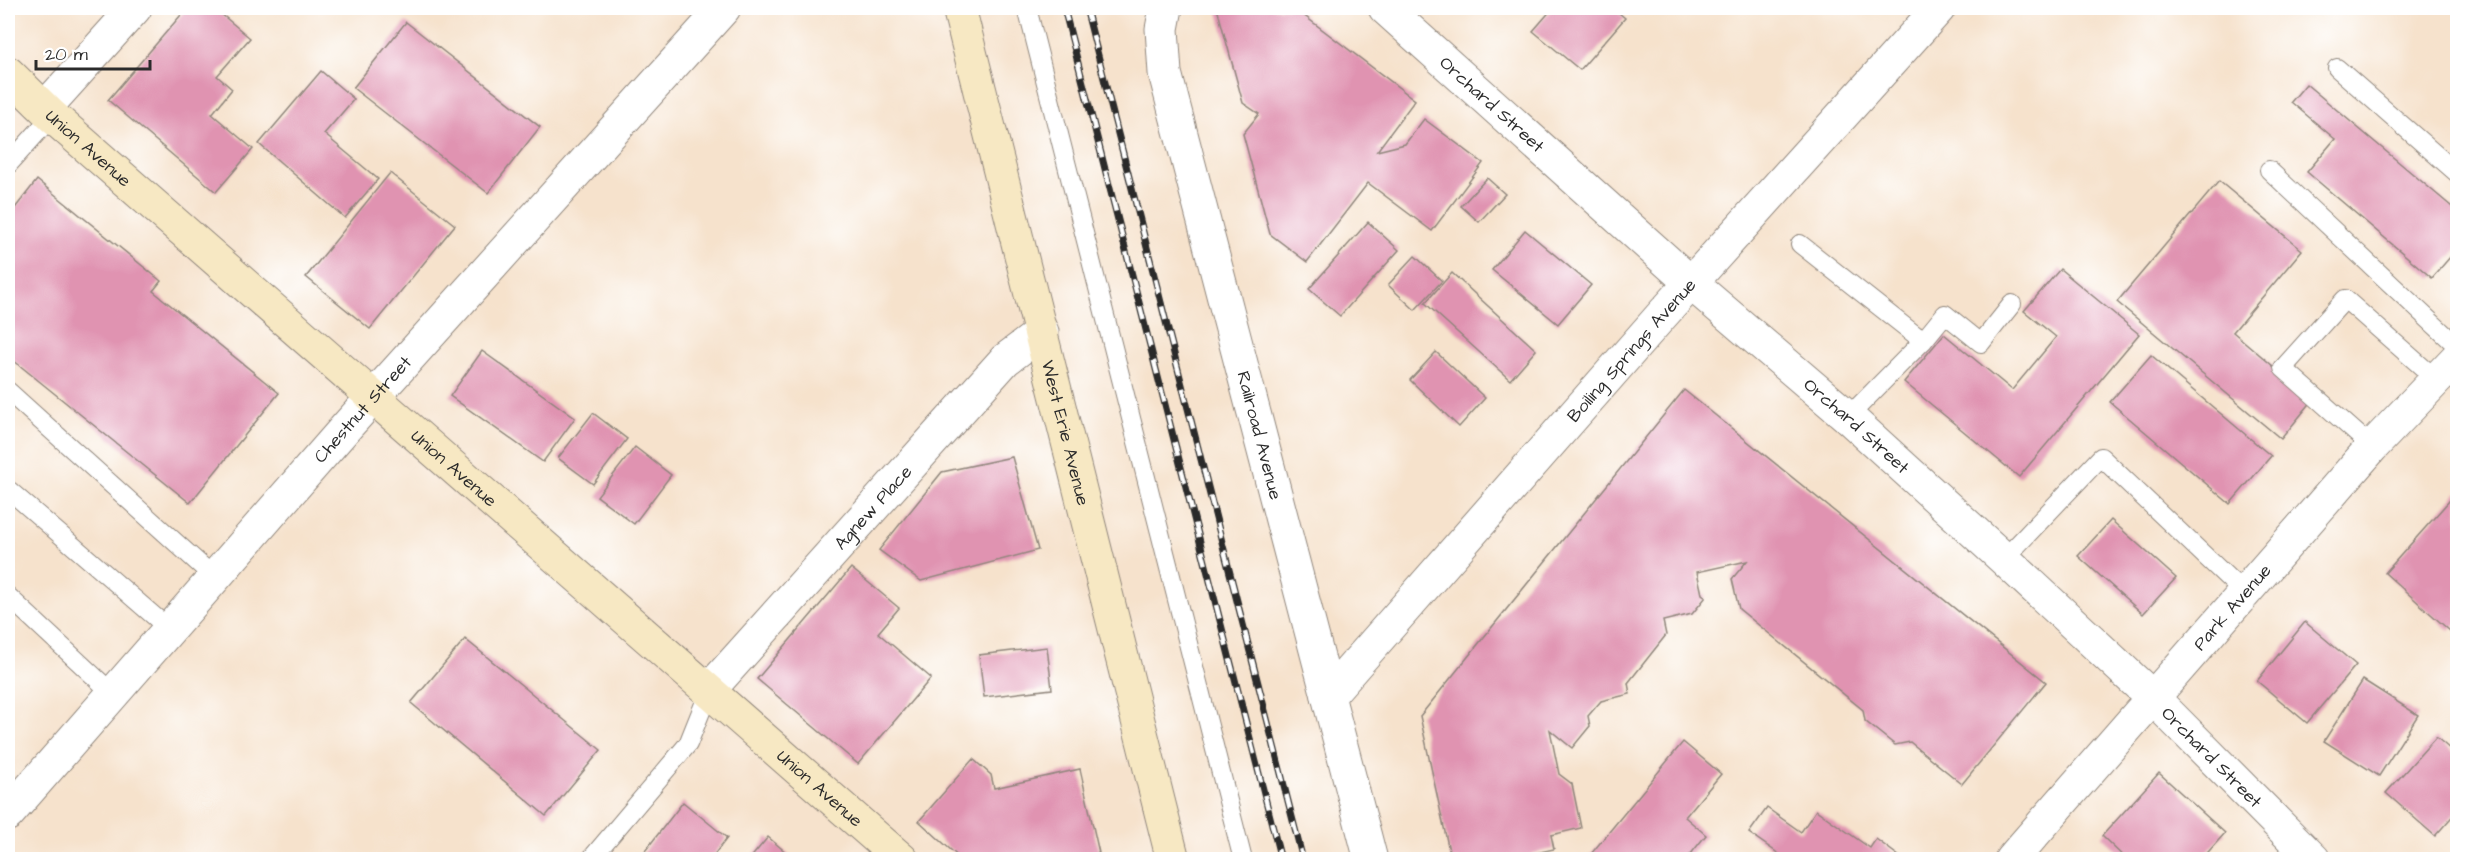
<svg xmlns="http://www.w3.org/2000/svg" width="2465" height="867" viewBox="0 0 2465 867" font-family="'Architects Daughter',sans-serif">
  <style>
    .building { fill: #e093b1 }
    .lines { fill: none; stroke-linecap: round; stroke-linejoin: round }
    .lane-casing { stroke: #90867c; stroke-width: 20 }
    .street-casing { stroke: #90867c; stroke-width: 35 }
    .secondary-casing { stroke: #90867c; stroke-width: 35 }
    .lane { stroke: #fff; stroke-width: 18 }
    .street { stroke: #fff; stroke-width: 33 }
    .secondary { stroke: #f7e8c3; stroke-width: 33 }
    .rail-casing { stroke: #2b2b2b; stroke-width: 7 }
    .rail { stroke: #fff; stroke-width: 4.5; stroke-dasharray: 14; stroke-linecap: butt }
    .labels { text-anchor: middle; stroke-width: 6; stroke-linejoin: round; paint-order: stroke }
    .street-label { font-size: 18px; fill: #2b2b2b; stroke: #fff }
  </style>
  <rect width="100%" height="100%" fill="#fff"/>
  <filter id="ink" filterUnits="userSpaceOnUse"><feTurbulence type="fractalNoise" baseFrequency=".0167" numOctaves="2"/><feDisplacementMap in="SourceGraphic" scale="12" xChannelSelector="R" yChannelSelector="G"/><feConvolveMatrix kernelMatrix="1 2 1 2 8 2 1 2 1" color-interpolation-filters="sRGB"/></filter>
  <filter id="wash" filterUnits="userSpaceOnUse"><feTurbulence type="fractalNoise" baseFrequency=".008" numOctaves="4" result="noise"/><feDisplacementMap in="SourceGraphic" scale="24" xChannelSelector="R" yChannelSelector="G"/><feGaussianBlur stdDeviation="1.35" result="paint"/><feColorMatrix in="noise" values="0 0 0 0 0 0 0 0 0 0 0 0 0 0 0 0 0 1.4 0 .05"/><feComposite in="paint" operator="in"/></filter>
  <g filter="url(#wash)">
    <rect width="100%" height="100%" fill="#f6e2cc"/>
    <g id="blocks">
      <!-- building -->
      <g class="building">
        <polygon points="187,8 214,8 250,38 217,76 232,89 212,114 253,149 216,192 108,100"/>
        <polygon points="1217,8 1294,8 1415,100 1377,151 1405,144 1424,119 1483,163 1432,231 1368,183 1307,262 1270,234 1243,134 1259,114 1243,103"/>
        <polygon points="1553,8 1613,8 1625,18 1580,70 1533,31"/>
        <polygon points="406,22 540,127 488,193 353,88"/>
        <polygon points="321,71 354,99 324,134 378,179 345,218 259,144"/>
        <polygon points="2306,84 2458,212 2458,248 2432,278 2307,172 2335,139 2291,102"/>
        <polygon points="390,173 455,225 370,329 306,277"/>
        <polygon points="1487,178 1505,194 1479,222 1461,206"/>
        <polygon points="37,180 161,281 153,291 279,393 190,503 8,356 8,217"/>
        <polygon points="2219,181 2302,250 2233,332 2313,400 2281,439 2117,302"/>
        <polygon points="1368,222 1399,250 1340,316 1309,289"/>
        <polygon points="1525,230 1591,285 1558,324 1492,270"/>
        <polygon points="1415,256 1442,281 1415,310 1388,285"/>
        <polygon points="2060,269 2139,334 2019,477 1904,382 1944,334 2012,390 2056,337 2024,311"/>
        <polygon points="1452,273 1536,350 1510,380 1425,303"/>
        <polygon points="482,351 575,418 543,462 450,396"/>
        <polygon points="1436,352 1485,398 1459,427 1410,380"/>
        <polygon points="2151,355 2271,456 2230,504 2110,402"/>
        <polygon points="1684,390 2046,682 1962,784 1910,742 1895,745 1865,721 1863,710 1739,609 1732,579 1747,561 1697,572 1702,594 1706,597 1692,614 1663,621 1666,635 1628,683 1630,694 1601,701 1588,716 1590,726 1572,748 1550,730 1559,774 1572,784 1581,828 1551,835 1554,849 1531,854 1533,860 1451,860 1420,716"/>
        <polygon points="593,413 627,439 593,484 558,458"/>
        <polygon points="635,447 671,475 634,524 597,496"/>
        <polygon points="1012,457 1038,550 921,581 879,550 942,472"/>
        <polygon points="2458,491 2458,622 2450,631 2385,573"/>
        <polygon points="2111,520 2176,578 2143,614 2078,556"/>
        <polygon points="851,568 899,608 878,633 931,678 858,764 757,679"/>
        <polygon points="2305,622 2356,665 2307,723 2257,681"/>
        <polygon points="465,639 601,750 546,816 411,703"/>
        <polygon points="1047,647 1052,689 984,697 979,655"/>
        <polygon points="2363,680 2418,715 2379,776 2324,741"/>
        <polygon points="2436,737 2458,756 2458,810 2435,836 2386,793"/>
        <polygon points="1683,742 1721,774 1685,817 1706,835 1686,860 1586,860"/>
        <polygon points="973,759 991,775 994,788 1080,769 1099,853 1072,860 962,860 919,821"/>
        <polygon points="2159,773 2225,833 2201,860 2127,860 2102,836"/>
        <polygon points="683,802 727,838 710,860 638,860"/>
        <polygon points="1767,808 1801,832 1816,810 1870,848 1876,839 1904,860 1776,860 1779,854 1749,833"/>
        <polygon points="768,837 795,860 749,860"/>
      </g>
    </g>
  </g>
  <g filter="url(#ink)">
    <use href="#blocks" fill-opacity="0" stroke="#90867c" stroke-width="1.5"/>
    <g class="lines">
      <!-- lane casing -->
      <g class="lane-casing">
        <g id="lane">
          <polyline points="1027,8 1243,860"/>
          <polyline points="2337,68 2458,174"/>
          <polyline points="8,165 52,116"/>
          <polyline points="2269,170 2458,347"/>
          <polyline points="1800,244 1923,341 1848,417"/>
          <polyline points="1923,341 1945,314 1981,343 2012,304"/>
          <polyline points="8,391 215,578"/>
          <polyline points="2372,447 2283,368 2345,299 2437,380"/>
          <polyline points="8,494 10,491 169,629"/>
          <polyline points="2004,559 2101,457 2245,594"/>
          <polyline points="8,596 113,694"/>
          <polyline points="590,860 688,744 710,689"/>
        </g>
      </g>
      <!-- street casing -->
      <g class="street-casing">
        <g id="street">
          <path id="s1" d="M1166 8 1162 29 1165 73 1371 860"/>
          <path id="s2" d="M1385 8 1691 283 1848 417 2004 559 2152 697 2314 860"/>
          <polyline points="45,108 135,8"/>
          <path id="s3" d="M710 689 1005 360 1042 332"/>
          <path id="s4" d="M1328 696 1662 315 1939 8"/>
          <path id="s5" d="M8 814 348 425 724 8"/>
          <path id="s6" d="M2011 860 2372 447 2458 357"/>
        </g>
      </g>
      <!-- secondary casing -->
      <g class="secondary-casing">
        <g id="secondary">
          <path id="s7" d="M959 8 1173 860"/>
          <path id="s8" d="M8 73 52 116 902 860"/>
        </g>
      </g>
      <!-- lane -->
      <use href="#lane" class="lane"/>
      <!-- street -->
      <use href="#street" class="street"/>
      <!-- secondary -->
      <use href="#secondary" class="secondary"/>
      <!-- rail casing -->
      <g class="rail-casing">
        <g id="rail">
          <polyline points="1064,8 1281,860"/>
          <polyline points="1086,8 1303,860"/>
        </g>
      </g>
      <!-- rail -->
      <use href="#rail" class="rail"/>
    </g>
  </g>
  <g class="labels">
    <!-- street labels -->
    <g class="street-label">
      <text dy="6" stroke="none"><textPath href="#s2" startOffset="144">Orchard Street</textPath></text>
      <text dy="6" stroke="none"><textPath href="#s8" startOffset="110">Union Avenue</textPath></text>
      <text dy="6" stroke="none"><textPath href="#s4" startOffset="460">Boiling Springs Avenue</textPath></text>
      <text dy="6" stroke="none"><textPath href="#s5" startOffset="538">Chestnut Street</textPath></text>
      <text dy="6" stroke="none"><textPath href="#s2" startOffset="630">Orchard Street</textPath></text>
      <text dy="6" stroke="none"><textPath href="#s7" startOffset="438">West Erie Avenue</textPath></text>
      <text dy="6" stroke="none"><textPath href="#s1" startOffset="440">Railroad Avenue</textPath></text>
      <text dy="6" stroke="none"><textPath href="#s8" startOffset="596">Union Avenue</textPath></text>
      <text dy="6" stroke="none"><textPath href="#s3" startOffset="244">Agnew Place</textPath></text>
      <text dy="6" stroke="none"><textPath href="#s6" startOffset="336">Park Avenue</textPath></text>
      <text dy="6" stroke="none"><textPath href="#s2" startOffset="1116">Orchard Street</textPath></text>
      <text dy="6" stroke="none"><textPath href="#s8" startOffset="1082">Union Avenue</textPath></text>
    </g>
  </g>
  <!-- margin -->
  <rect width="2465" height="867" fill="none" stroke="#fff" stroke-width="30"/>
  <!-- scale -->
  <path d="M36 60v9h114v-9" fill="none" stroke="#2b2b2b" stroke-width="3"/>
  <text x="45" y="60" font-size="18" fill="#2b2b2b" stroke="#ffffff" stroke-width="4.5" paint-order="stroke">20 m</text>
</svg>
